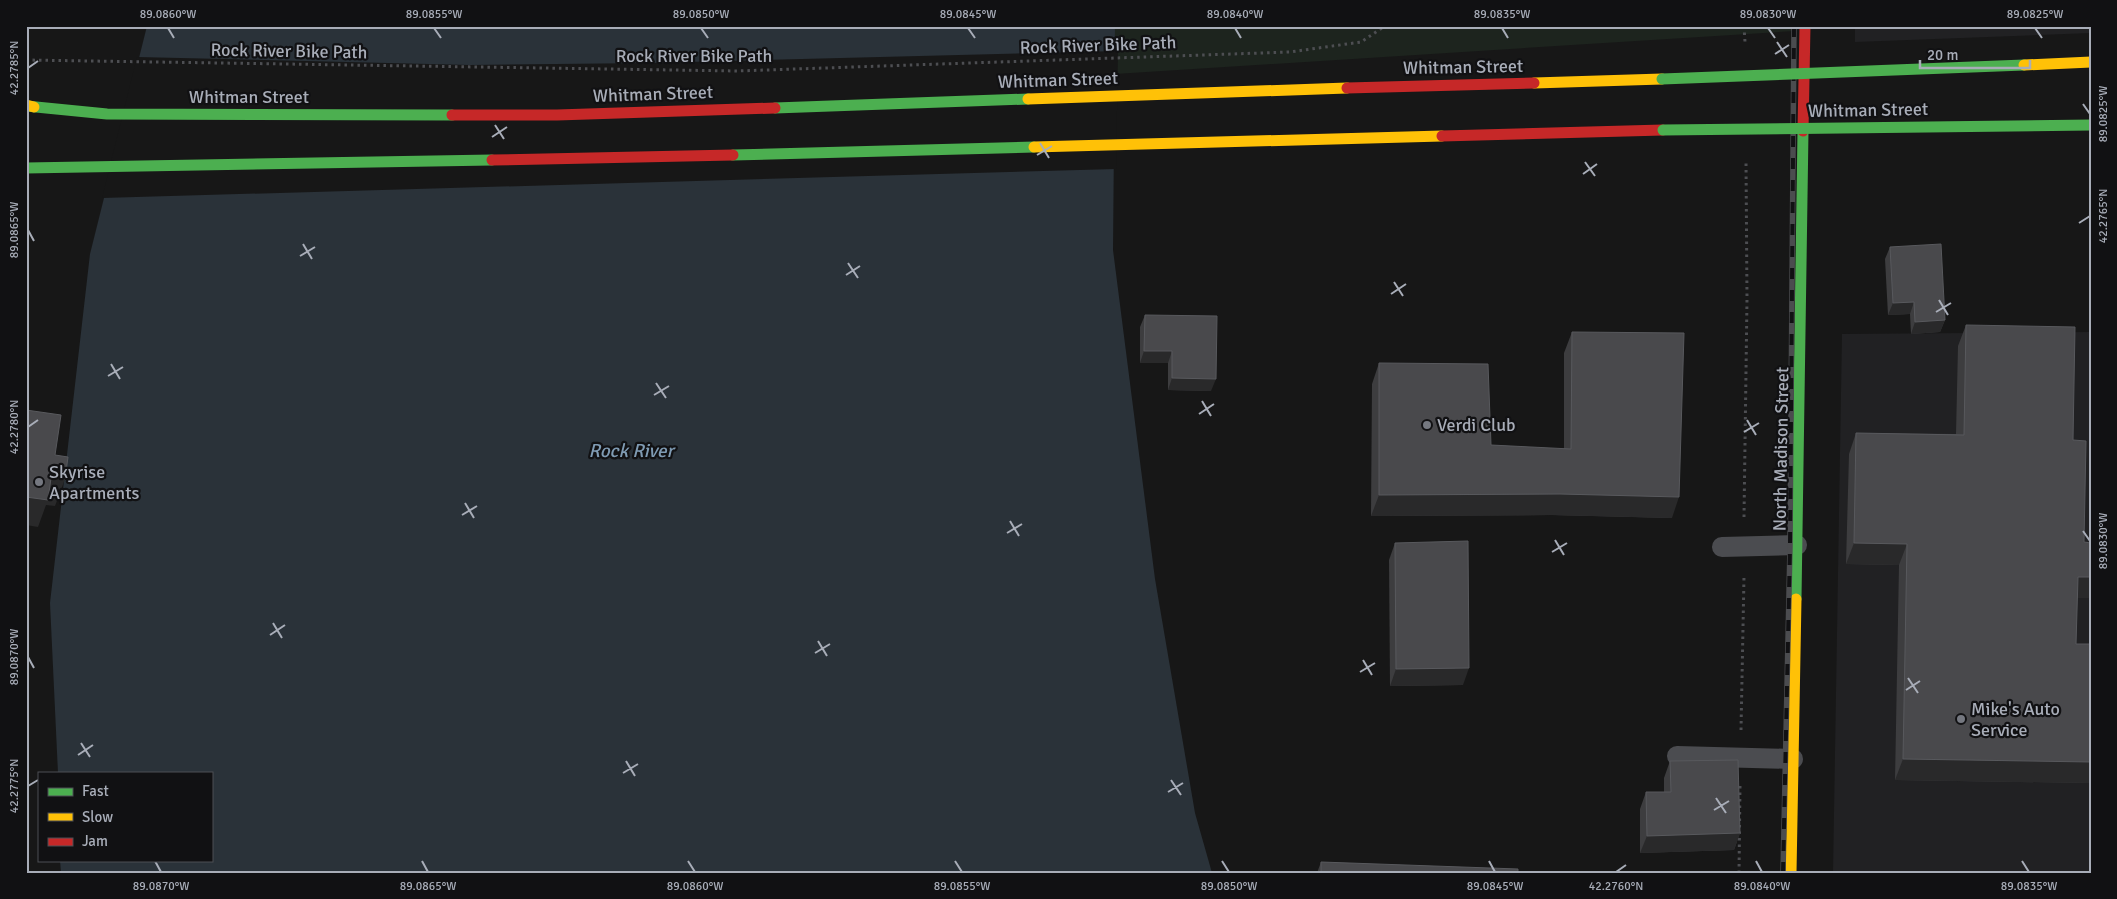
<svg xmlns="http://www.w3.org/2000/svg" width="2117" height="899" viewBox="0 0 2117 899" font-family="Signika,sans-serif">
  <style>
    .built { fill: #212123 }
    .green { fill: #1d241e }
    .water { fill: #2a3239 }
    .pier { fill: #171717 }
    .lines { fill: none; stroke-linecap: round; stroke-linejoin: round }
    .path { stroke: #4d4e52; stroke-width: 3; stroke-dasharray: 2.5 4; stroke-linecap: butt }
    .lane { stroke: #4b4c50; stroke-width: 20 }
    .fast { stroke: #4caf50; stroke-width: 11 }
    .slow { stroke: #ffc107; stroke-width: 11 }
    .jam { stroke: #c62828; stroke-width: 11 }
    .rail-casing { stroke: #4b4c4f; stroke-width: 5.5 }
    .rail { stroke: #111113; stroke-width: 4; stroke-dasharray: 11; stroke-linecap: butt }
    .fast-bridge { stroke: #4caf50; stroke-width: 11 }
    .slow-bridge { stroke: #ffc107; stroke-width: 11 }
    .wall { fill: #3d3d3f }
    .shaded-wall { fill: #29292a }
    .building { fill: #49494c; stroke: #58595d }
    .ticks { fill: none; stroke: #a8adb8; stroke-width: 2 }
    .poi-dot { fill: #757880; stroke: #111113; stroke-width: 2 }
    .labels { text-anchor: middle; stroke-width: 4.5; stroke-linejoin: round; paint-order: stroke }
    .street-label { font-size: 18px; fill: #a8adb8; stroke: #111113 }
    .poi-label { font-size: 18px; fill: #a8adb8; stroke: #111113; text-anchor: start }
    .water-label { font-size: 19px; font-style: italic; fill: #7f9bb3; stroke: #111113 }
    .neatline { fill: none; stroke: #a8adb8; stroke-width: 2 }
    .ticks-label { font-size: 12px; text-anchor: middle; fill: #a8adb8 }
  </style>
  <rect width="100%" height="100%" fill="#171717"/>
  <!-- built -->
  <g class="built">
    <polygon points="1855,26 2091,26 2091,33 1855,42"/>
    <polygon points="2091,332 2091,873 1833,873 1842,334"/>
  </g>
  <!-- green -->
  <polygon class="green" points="1115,26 1794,26 1794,31 1115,74"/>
  <!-- water -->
  <polygon class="water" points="147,26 1115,26 1113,250 1155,579 1195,813 1212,873 61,873 60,860 211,860 211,773 58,773 50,603 90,254"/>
  <!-- pier -->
  <polygon class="pier" points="1118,51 1116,169 102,198 137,57 470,65 649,63"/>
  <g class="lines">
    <!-- path -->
    <g class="path">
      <polyline points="1744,26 1745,42"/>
      <polyline points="26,60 737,71 1290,52 1361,42 1385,26"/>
      <polyline points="1744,517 1747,299 1746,161"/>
      <polyline points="1741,730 1744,576"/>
      <polyline points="1739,873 1740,786"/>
    </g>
    <!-- lane -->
    <g class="lane">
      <polyline points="1722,547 1797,545"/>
      <polyline points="1677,756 1793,759"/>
    </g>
    <!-- fast -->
    <g class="fast">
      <polyline points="26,106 107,114 452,115"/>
      <polyline points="775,108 1028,99"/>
      <polyline points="733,155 1034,147"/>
      <polyline points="26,168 492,160"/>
      <polyline points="1796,599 1803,131"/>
    </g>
    <!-- slow -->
    <g class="slow">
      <polyline points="1534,83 1662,79"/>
      <polyline points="1028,99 1347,88"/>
      <polyline points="26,105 34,107"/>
      <polyline points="1034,147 1442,136"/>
      <polyline points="1791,873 1796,599"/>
    </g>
    <!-- jam -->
    <g class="jam">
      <polyline points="1347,88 1534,83"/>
      <polyline points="452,115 557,115 775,108"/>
      <polyline points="1803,131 1805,26"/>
      <polyline points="1442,136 1663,130"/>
      <polyline points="492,160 733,155"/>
    </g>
    <!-- rail casing -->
    <g class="rail-casing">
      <polyline id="rail" points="1783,873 1790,546 1794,26"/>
    </g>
    <!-- rail -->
    <use href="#rail" class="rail"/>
    <!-- fast-bridge -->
    <g class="fast-bridge">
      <polyline points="1662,79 2024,65"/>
      <polyline points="1663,130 2091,125"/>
    </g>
    <!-- slow-bridge -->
    <polyline class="slow-bridge" points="2024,65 2091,62"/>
  </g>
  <!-- wall -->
  <g class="wall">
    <polygon points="1890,247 1945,320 1940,332 1911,334 1910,314 1888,315 1885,259"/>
    <polygon points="1145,315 1211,391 1168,390 1168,363 1140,363 1140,327"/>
    <polygon points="1966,325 2073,440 2077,598 2076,644 2091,644 2091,783 1895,780 1899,565 1846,564 1849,454 1856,433 1956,434 1958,346"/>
    <polygon points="1572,332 1672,518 1552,515 1371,516 1372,384 1379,363 1491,445 1564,449 1564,353"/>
    <polygon points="1395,543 1463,685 1390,686 1389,560"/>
    <polygon points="1670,761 1740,833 1734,850 1640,853 1640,809 1646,792 1664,792 1664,778"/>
    <polygon points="1321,862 1518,873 1317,873"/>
  </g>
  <!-- shaded-wall -->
  <g class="shaded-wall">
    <polygon points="1914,302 1910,314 1888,315 1893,303"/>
    <polygon points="1945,320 1940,332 1911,334 1915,322"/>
    <polygon points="1144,351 1172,351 1168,363 1140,363"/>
    <polygon points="1172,378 1216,379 1211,391 1168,390"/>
    <polygon points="51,478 65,479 55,506 46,505 38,527 26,525 26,497"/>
    <polygon points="1560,494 1679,497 1672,518 1552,515 1371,516 1379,495"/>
    <polygon points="1854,543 1907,544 1899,565 1846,564"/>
    <polygon points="2078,577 2091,577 2091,598 2070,598"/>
    <polygon points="1469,668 1463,685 1390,686 1396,669"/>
    <polygon points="1903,759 2091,762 2091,783 1895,780"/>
    <polygon points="1740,833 1734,850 1640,853 1647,836"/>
  </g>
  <!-- building -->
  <g class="building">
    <polygon points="1941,244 1945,320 1915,322 1914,302 1893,303 1890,247"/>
    <polygon points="1145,315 1217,316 1216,379 1172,378 1172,351 1144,351"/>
    <polygon points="1966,325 2075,327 2073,440 2086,441 2084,542 2091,543 2091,577 2078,577 2076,644 2091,644 2091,762 1903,759 1907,544 1854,543 1856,433 1964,435"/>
    <polygon points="1572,332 1684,333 1679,497 1560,494 1379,495 1379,363 1488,364 1491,445 1571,449"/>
    <polygon points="26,410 61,415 55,455 68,457 65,479 51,478 48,500 26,497"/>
    <polygon points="1468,541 1469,668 1396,669 1395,543"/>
    <polygon points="1738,760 1740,833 1647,836 1646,792 1671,792 1670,761"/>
    <polygon points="1321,862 1518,869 1518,873 1321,873"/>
  </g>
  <!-- ticks -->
  <path class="ticks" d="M168 28 174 38M434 28 441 38M701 28 708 38M968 28 975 38M1235 28 1241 38M1502 28 1508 38M1768 28 1775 38M2035 28 2042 38M1777 42 1787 57M1775 54 1789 45M28 68 38 61M2083 104 2090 114M495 125 504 139M492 137 507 127M1040 143 1049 158M1037 155 1052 146M1585 162 1595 176M1583 174 1597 164M2079 223 2090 216M28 230 34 241M303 244 312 259M300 256 315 247M848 263 858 278M846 275 860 266M1394 282 1403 296M1391 294 1406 284M1939 300 1948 315M1936 312 1951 303M111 364 120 379M108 376 123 367M656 383 666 398M654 395 669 386M1202 401 1211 416M1199 414 1214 404M1747 420 1756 435M28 427 38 420M1744 432 1759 423M465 503 474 518M462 515 477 506M1010 521 1019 536M2083 531 2090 541M1007 533 1022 524M1555 540 1564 555M1552 552 1567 543M273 623 282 638M270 635 285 625M818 641 827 656M815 653 830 644M28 657 34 668M1363 660 1372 675M1360 672 1375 663M1908 678 1918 693M1906 690 1920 681M81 743 90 757M78 755 93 745M626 761 635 776M623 773 638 764M1171 780 1181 795M28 786 38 780M1168 792 1183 783M1716 798 1726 813M1714 810 1729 801M155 861 161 872M422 861 428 872M688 861 695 872M955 861 962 872M1222 861 1229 872M1489 861 1495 872M1756 861 1762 872M2022 861 2029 872M1616 872 1626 865"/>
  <!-- markers -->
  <g class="poi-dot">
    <circle cx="1427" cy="425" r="5"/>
    <circle cx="39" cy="482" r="5"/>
    <circle cx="1961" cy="719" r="5"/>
  </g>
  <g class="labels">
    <!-- street labels -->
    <g class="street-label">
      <text transform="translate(1098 45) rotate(-2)" y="6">Rock River Bike Path</text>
      <text transform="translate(289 51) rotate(1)" y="6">Rock River Bike Path</text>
      <text x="694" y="62">Rock River Bike Path</text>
      <text transform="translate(1463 67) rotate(-1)" y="6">Whitman Street</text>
      <text transform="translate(1058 80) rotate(-2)" y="6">Whitman Street</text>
      <text transform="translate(653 94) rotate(-2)" y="6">Whitman Street</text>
      <text x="249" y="103">Whitman Street</text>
      <text transform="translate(1868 110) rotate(-1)" y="6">Whitman Street</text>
      <text transform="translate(1781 449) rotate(-89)" y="6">North Madison Street</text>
    </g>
    <!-- poi labels -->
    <g class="poi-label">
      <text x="1437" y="431">Verdi Club</text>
      <text x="49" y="478">Skyrise<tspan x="49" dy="21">Apartments</tspan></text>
      <text x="1971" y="715">Mike's Auto<tspan x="1971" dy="21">Service</tspan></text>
    </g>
    <!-- water labels -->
    <g class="water-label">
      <text x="631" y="457">Rock River</text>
    </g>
  </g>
  <!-- border -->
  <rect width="2117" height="899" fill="none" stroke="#111113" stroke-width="55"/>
  <!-- legend -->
  <rect x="38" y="772" width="175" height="90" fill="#111113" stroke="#4d4f55"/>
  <rect x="48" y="788" width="25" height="8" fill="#4caf50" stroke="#4d4f55"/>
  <text x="82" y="796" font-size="15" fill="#a8adb8">Fast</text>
  <rect x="48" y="813" width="25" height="8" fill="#ffc107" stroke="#4d4f55"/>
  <text x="82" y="822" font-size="15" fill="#a8adb8">Slow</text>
  <rect x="48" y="838" width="25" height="8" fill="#c62828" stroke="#4d4f55"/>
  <text x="82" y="846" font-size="15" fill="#a8adb8">Jam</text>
  <!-- scale -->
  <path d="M1920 60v8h110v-8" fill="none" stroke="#a8adb8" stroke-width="2.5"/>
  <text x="1927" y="60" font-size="15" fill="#a8adb8" stroke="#111113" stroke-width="4" paint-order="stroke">20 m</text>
  <rect x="28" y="28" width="2062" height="844" class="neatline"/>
  <g class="ticks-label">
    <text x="168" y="18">89.0860°W</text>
    <text x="434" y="18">89.0855°W</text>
    <text x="701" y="18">89.0850°W</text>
    <text x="968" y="18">89.0845°W</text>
    <text x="1235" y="18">89.0840°W</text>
    <text x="1502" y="18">89.0835°W</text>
    <text x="1768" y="18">89.0830°W</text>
    <text x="2035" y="18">89.0825°W</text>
    <text transform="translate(14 68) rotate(-90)" y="4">42.2785°N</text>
    <text transform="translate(2103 114) rotate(-90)" y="4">89.0825°W</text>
    <text transform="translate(2103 216) rotate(-90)" y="4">42.2765°N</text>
    <text transform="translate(14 230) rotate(-90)" y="4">89.0865°W</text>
    <text transform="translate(14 427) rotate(-90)" y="4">42.2780°N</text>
    <text transform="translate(2103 541) rotate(-90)" y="4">89.0830°W</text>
    <text transform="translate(14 657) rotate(-90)" y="4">89.0870°W</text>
    <text transform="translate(14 786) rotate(-90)" y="4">42.2775°N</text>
    <text x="161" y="890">89.0870°W</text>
    <text x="428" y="890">89.0865°W</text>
    <text x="695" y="890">89.0860°W</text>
    <text x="962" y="890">89.0855°W</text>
    <text x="1229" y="890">89.0850°W</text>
    <text x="1495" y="890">89.0845°W</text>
    <text x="1616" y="890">42.2760°N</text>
    <text x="1762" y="890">89.0840°W</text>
    <text x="2029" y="890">89.0835°W</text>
  </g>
</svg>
